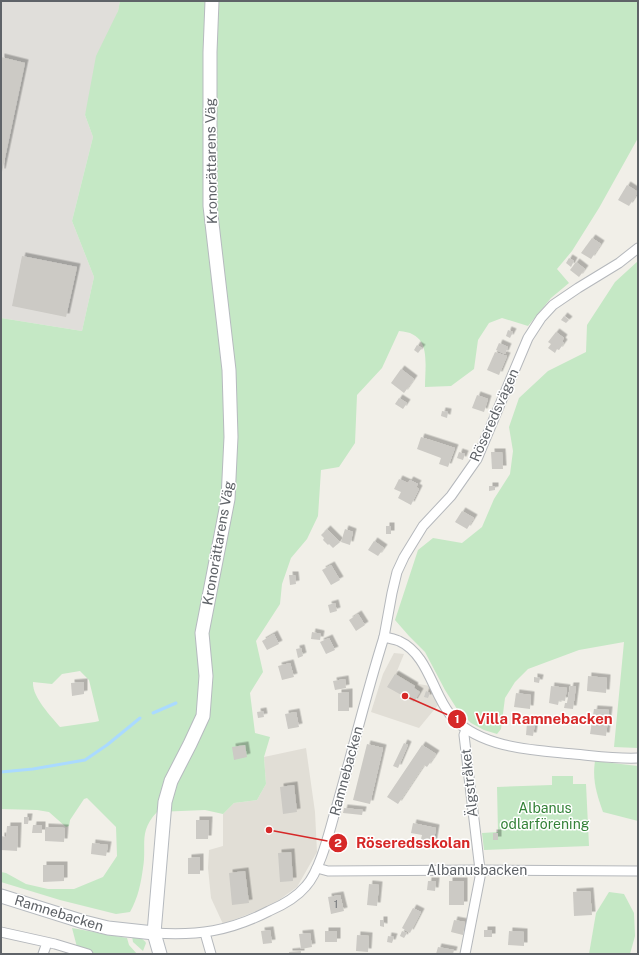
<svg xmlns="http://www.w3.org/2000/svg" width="639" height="955" viewBox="0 0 639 955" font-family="'Public Sans',sans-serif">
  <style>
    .industrial { fill: #e0deda }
    .education { fill: #e1ded6 }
    .green { fill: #c5e8c5; fill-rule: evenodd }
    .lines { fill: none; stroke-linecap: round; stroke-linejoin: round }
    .stream { stroke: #aadaff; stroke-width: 3 }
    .building { fill: #cccac5; filter: url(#shadow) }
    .street-casing { stroke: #b5b8bc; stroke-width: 11 }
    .secondary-casing { stroke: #b6babf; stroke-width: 15 }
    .street { stroke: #fff; stroke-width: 9 }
    .secondary { stroke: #fff; stroke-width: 13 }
    .labels { text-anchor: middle; stroke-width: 3; stroke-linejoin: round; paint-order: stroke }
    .number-label { font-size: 12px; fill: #7a7d7f }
    .street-label { font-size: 14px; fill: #5f6368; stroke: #fff }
    .park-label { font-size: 14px; fill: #348238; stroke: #fff }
    .leader { fill: none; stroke: #d62828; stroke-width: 1.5 }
    .callout-dot { fill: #d62828; stroke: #fff; stroke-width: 1.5 }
    .mark-label { font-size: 12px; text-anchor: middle; font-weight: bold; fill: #fff }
    .callout-label { font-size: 15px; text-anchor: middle; font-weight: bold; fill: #d62828; stroke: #fff; stroke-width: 3; stroke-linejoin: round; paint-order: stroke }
  </style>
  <defs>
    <filter id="shadow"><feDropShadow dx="3.5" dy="-3.5" stdDeviation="0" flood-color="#0004"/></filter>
  </defs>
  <rect width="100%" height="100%" fill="#f1efe8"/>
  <!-- industrial -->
  <polygon class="industrial" points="1,1 120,1 118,11 85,115 93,137 72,221 94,277 82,331 1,318"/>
  <!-- education -->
  <g class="education">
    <polygon points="394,653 404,654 397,671 419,684 430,686 438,705 419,728 371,712 383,674"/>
    <polygon points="306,748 315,812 317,852 297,887 272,905 223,924 211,898 208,868 209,850 223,846 223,814 234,803 257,800 266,784 264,757"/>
  </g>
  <!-- green -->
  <g class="green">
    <path d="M120 1H638V138L599 208 572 251 557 269 569 283 551 298 528 326 502 318 489 323 478 340 474 369 451 386 425 387C425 362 432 333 399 331L382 368 357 395 355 443 339 467 321 470 318 516 307 539 291 558 282 584 280 604 256 641 263 672 250 693 255 733 270 737 264 757 266 784 257 800 234 803 223 814 205 810 157 812C138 832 147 845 143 868 141 883 138 898 130 912L116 914 60 900 1 882V872L6 873 26 884 48 889H74L103 877 117 856 116 827 87 798 84 799 70 820 69 826 66 827 49 812 37 810 1 809V318L82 331 94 277 72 221 93 137 85 115 96 56 118 11ZM80 671 89 680 99 721 95 722 60 727C51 716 32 697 33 682L52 684 62 674Z"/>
    <polygon points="638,261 638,748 614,747 624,642 579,650 528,669 515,682 505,698 501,729 497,734 484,730 471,723 457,709 445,690 425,652 409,636 395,620 418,550 433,538 462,543 482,527 494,499 510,474 513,451 509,427 519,398 548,371 586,352 587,325 615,282"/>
    <path d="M595 761 638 766V821L603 812C597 795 592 780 595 761Z"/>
    <polygon points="552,776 573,776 573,784 586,784 589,846 484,850 482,833 498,832 497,787 552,785"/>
    <polygon points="609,892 624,894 634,913 635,936 630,954 589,954 596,913"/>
    <polygon points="72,928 127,938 129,945 137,954 96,954 77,947"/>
    <path d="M132 936C138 937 143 938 146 943L143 951 133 942Z"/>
  </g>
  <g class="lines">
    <!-- stream -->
    <g class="stream">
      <polyline points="153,713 176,703"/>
      <polyline points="1,772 33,769 85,760 107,745 140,718"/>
    </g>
  </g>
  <!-- building -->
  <g class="building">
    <polygon points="1,57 25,63 2,172 1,172"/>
    <polygon points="627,185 638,192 629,206 618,200"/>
    <polygon points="592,238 601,244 591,259 581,253"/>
    <polygon points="22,256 77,267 66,317 12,306"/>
    <polygon points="569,258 574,261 571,267 566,263"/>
    <polygon points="576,262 585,269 579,277 570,270"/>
    <polygon points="564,316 569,320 566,323 561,320"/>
    <polygon points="508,330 513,332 510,338 506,336"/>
    <polygon points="556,332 564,338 562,341 564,343 559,350 557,349 555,353 548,348 551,344 548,342"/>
    <polygon points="499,343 508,347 505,354 496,350"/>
    <polygon points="417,345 422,348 418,353 414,350"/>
    <polygon points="495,352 507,356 499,375 487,370"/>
    <polygon points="401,369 414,379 404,393 391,383"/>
    <polygon points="477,395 488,399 484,412 472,408"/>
    <polygon points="399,398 407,403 403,409 395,404"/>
    <polygon points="442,411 448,412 447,418 441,416"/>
    <polygon points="421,437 455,448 448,467 439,464 441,458 417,449"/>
    <polygon points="459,452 465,454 463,460 457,458"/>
    <polygon points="491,452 502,452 503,469 492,469"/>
    <polygon points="399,479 408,483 410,480 418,484 416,487 419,489 411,505 398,498 401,492 394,489"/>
    <polygon points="489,486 495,486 495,490 489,491"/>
    <polygon points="462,511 474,518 467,529 455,522"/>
    <rect x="386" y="526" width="5" height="8"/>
    <polygon points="327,529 340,542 333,548 329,544 328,545 323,540 324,538 321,535"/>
    <polygon points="345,529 353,532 350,545 341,542"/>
    <polygon points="374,541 384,548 378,556 368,550"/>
    <polygon points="331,565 340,580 331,585 322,570"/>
    <polygon points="289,575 295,575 296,584 290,585"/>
    <polygon points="335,603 337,611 330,613 328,605"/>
    <polygon points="358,614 365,625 356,631 349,620"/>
    <polygon points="312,632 321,634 320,640 311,639"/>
    <polygon points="274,634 279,644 267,650 262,641"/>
    <polygon points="329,638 335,650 326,654 320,642"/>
    <polygon points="301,648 303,656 298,658 296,649"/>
    <polygon points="290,663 294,677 282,680 278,666"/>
    <polygon points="395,674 415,686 414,688 420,692 414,702 387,687"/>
    <polygon points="588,676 607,678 606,693 587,691"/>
    <polygon points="534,677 540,678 539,683 534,682"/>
    <polygon points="345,679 346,688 335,690 333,681"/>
    <polygon points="84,682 84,694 72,696 71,683"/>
    <polygon points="551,686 567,688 565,701 559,700 558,705 549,703"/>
    <polygon points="570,686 576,686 573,709 564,708 565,703 567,703"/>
    <polygon points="426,691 430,693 428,698 424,697"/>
    <polygon points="349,692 349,711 338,711 338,693"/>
    <polygon points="516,693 531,695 530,709 514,707"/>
    <polygon points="594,709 609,710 606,736 590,734"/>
    <polygon points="263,711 264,717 258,718 257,712"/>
    <polygon points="296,712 299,727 288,729 285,714"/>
    <polygon points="527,723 535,723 533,736 526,735"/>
    <polygon points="404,743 408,745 398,768 393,766"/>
    <polygon points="367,744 383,748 370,804 353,800"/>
    <polygon points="245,745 247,757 234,760 232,747"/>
    <polygon points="422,745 436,754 427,767 424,765 398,804 387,797"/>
    <polygon points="294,785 297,812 283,814 280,787"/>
    <polygon points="344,808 363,810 362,815 343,813"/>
    <polygon points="24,817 29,817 28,824 24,824"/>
    <polygon points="196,820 209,820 208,839 196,839"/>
    <polygon points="413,823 436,828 433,846 420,843 422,835 411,833"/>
    <polygon points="33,825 42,825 42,833 32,833"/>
    <polygon points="7,826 18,826 17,851 1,850 1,836 6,837"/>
    <polygon points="45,827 65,828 64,842 45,841"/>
    <rect x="493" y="833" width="5" height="7"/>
    <polygon points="92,843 108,845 106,856 91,854"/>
    <polygon points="291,852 293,881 280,882 278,853"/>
    <polygon points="200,857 200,874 188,874 188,858"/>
    <polygon points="43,865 64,865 64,881 43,882"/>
    <polygon points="245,871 249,903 232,905 229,873"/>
    <polygon points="428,881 436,881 435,891 427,890"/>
    <rect x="449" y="881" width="15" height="24"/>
    <polygon points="369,884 379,885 377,906 367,905"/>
    <polygon points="590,891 592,915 574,916 573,892"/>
    <polygon points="340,895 344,911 331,914 328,897"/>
    <polygon points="413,908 421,912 410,933 402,928"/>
    <polygon points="380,920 384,920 384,927 380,926"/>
    <polygon points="454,920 465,922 463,935 451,932"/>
    <polygon points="270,930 272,943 263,944 261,931"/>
    <rect x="484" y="930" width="8" height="7"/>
    <rect x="325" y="931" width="12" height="11"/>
    <polygon points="402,931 407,933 404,938 400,936"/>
    <polygon points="509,931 524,932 524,946 508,945"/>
    <polygon points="310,933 312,947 301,949 299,934"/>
    <polygon points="357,935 369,936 368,952 356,951"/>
    <polygon points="388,936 394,937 392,943 387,942"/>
    <polygon points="438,947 454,950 453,954 436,954"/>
    <polygon points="301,951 301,954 289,954 289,952"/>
  </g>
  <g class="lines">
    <!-- street casing -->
    <g class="street-casing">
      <g id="street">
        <polyline points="384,637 392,593 397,572 404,557 423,526 451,496 477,459 528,338 541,318 553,305 578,288 619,263 638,248"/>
        <polyline points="317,868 328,871 480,870 638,871"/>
        <polyline points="1,932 55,944 88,954"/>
        <path d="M154 933C198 936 230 931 269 911 283 905 296 898 306 886 319 872 328 837 333 819 351 758 365 697 384 637 389 638 394 639 399 641 421 651 429 676 439 696 443 704 447 712 454 719 485 749 534 750 574 754 596 756 616 759 638 758"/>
        <polyline points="205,933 211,954"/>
        <polyline points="43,954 47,943"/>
        <polyline points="465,954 480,877 480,870 464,735 466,730"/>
      </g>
    </g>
    <!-- secondary casing -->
    <g class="secondary-casing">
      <g id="secondary">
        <polyline points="1,896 84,922 108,928 154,933"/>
        <polyline points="160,954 154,933 165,802 171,781 190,744 203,716 206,676 202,633 228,499 231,437 229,370 210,206 210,52 212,1"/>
      </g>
    </g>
    <!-- street -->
    <use href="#street" class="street"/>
    <!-- secondary -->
    <use href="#secondary" class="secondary"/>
  </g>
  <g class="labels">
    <!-- number labels -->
    <g class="number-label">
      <text x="336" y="908">1</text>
    </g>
    <!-- street labels -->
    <g class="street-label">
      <text transform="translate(211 161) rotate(-91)" y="5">Kronorättarens Väg</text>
      <text transform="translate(494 415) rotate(-66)" y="5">Röseredsvägen</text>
      <text transform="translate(218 543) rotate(-80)" y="5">Kronorättarens Väg</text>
      <text transform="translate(346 771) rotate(-75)" y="5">Ramnebacken</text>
      <text transform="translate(469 783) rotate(-96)" y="5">Älgstråket</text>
      <text x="477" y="875">Albanusbacken</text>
      <text transform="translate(59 913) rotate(17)" y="5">Ramnebacken</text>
    </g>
    <!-- park labels -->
    <g class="park-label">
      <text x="545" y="813">Albanus<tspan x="545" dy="16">odlarförening</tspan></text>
    </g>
  </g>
  <!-- callouts -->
  <path class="leader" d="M405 696L457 719M269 830L338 843"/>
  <g class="callout-dot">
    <circle cx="405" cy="696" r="4"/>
    <circle cx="269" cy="830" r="4"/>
    <circle cx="457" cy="719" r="10"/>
    <circle cx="338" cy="843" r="10"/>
  </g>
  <g class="mark-label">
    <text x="457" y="723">1</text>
    <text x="338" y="847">2</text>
  </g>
  <g class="callout-label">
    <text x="544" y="724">Villa Ramnebacken</text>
    <text x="413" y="848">Röseredsskolan</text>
  </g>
  <!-- border -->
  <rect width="639" height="955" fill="none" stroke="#5f6368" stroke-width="4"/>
</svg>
